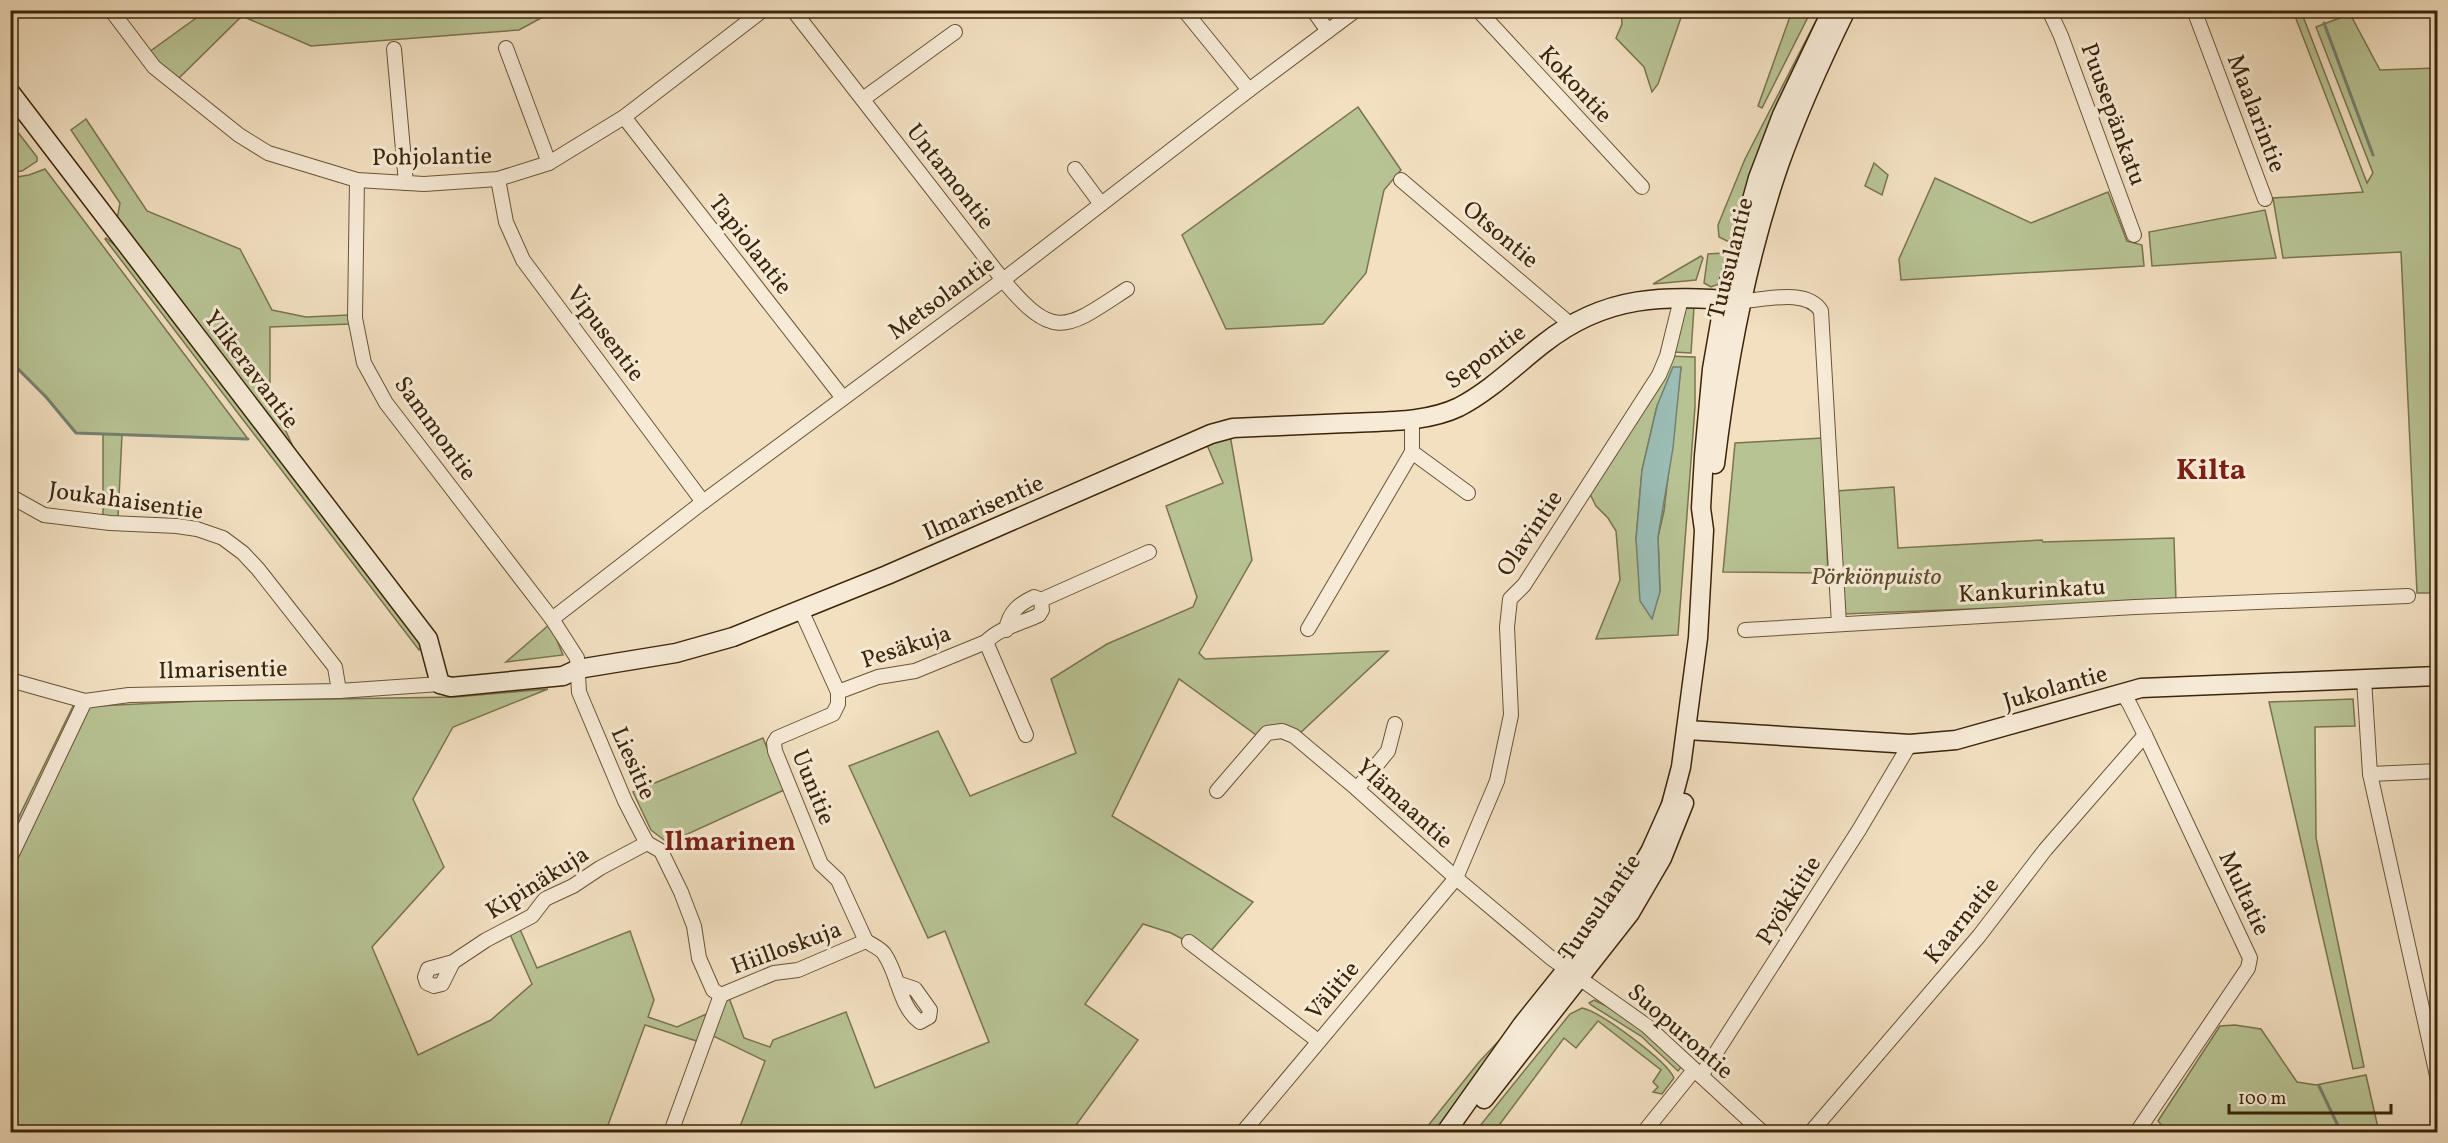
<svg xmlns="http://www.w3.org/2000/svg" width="2448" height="1143" viewBox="0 0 2448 1143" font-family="Vollkorn,serif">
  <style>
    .green { fill: #b8c394; stroke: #7a744e; stroke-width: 1.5; fill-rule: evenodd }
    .water { fill: #9bbdb5; stroke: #758070; stroke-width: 1.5 }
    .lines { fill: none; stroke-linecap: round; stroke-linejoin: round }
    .stream { stroke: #758070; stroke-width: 3 }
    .street-casing { stroke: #695437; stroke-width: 16 }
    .secondary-casing { stroke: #3b2509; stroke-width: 21 }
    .street { stroke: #f7ebd7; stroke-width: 14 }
    .secondary { stroke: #f7ebd7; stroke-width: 18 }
    .labels { text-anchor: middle; stroke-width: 6; stroke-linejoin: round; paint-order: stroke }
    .street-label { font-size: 24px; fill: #3b2509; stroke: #f7ebd7 }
    .park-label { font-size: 24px; font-style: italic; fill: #5a4c2c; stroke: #f7ebd7 }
    .quarter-label { font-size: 27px; font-weight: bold; fill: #7a1f14; stroke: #f7ebd7 }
    .district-label { font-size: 30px; font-weight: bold; fill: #7a1f14; stroke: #f7ebd7 }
  </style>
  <rect width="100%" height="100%" fill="#f2e0c1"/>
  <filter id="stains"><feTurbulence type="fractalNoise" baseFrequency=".00333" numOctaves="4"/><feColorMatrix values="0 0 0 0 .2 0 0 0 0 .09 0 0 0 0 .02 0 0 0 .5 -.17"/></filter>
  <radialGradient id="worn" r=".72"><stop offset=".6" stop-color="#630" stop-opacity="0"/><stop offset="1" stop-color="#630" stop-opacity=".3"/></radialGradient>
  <!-- green -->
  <g class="green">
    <polygon points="206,11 554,11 519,30 311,46 242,16 176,81 149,52"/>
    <polygon points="1681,11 1683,12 1658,84 1652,92 1644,67 1616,38 1622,24 1621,11"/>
    <polygon points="1792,11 1811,11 1762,108 1758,106"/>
    <polygon points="1821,11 1827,11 1734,240 1727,241 1719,237 1718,225 1745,159"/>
    <polygon points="2293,11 2301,11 2367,183 2373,173 2316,27 2350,14 2380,70 2437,68 2437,593 2417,593 2401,252 2283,258 2273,198 2363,192"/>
    <polygon points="1358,107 1401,170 1384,190 1366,273 1323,324 1226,329 1182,235"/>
    <polygon points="86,119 147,211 240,249 272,310 306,317 349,315 350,324 270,327 270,397 296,453 116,225 120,203 71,130"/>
    <polygon points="10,122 37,157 37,161 22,171 11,172"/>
    <polygon points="1874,163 1888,175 1882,195 1865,186"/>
    <polygon points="45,169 248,439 122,435 118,518 103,517 103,434 76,433 46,397 11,361 11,312 14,309 14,302 11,298 11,178 29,175"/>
    <polygon points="1935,178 2031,223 2108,192 2127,241 2142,245 2144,266 1901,280 1899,259"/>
    <polygon points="2265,210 2276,258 2152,266 2149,232"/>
    <polygon points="106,238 117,247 422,646 419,650 105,239"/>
    <polygon points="1724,253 1732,258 1721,283 1711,287 1704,283 1708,254"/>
    <polygon points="1701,256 1703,258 1696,280 1653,284"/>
    <polygon points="1694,307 1691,353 1674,352 1679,315 1686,308"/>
    <path d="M1667 356 1695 357V407L1678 635 1596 639 1620 580 1616 531 1608 518 1596 506 1589 492ZM1681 367 1664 511 1658 537 1660 592 1636 539 1642 470 1657 406Z"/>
    <polygon points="1230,435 1252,560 1199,653 1205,659 1388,651 1299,734 1259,737 1179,679 1112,816 1253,902 1209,953 1171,933 1143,924 1085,1004 1138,1040 1071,1132 738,1132 765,1061 711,1035 728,995 744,1038 770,1047 773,1040 846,1012 875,1088 989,1042 945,931 928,938 849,766 938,731 970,796 1076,753 1051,679 1107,644 1193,607 1197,597 1166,506 1223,483 1207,445"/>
    <polygon points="1822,438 1828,573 1723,572 1735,443"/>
    <polygon points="1894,487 1898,548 2042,540 2043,542 2174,538 2176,601 1843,614 1836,491"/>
    <polygon points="550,624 563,655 506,662"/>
    <polygon points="548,689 453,727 413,799 444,867 372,947 418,1055 491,1020 532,984 509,932 519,927 537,968 630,931 654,1000 648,1017 677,1027 711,1012 700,1042 645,1025 608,1125 627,1132 11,1132 10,835 74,704 97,706 200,701 455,697"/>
    <polygon points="2353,699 2355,726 2315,727 2316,838 2364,1067 2353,1069 2269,702"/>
    <polygon points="763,738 784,790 668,843 651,830 633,792"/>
    <path d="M1672 768 1674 771 1649 841 1588 937 1580 931V928C1603 899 1630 871 1646 838 1658 816 1665 792 1672 768Z"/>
    <polygon points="1594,1000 1625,1015 1682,1066 1678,1071 1641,1036 1591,1005 1589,1003"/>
    <path d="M1582 1008C1601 1012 1667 1061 1674 1078L1662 1094 1653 1092 1658 1087 1653 1082 1661 1070 1598 1021 1576 1048 1564 1038 1494 1132H1475L1570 1014Z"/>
    <polygon points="2235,1025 2261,1029 2297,1082 2316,1085 2366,1075 2379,1132 2168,1132 2158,1121 2220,1026"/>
    <polygon points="1509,1030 1439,1132 1423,1132 1479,1062"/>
  </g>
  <!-- water -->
  <polygon class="water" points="1673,367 1681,367 1673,448 1658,537 1660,592 1652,619 1640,601 1636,539 1642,470 1657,406"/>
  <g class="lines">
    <!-- stream -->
    <g class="stream">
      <polyline points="2319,10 2320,13"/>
      <polyline points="2324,23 2373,155"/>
      <polyline points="10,361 46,397 76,433 248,439"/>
      <polyline points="2319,1086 2341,1132"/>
    </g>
    <!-- street casing -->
    <g class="street-casing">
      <g id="street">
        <polyline points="111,10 154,67 239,135 268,153 357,180 424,184 498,179 549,163 624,117 763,10"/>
        <path d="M793 10 1003 280C1055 343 1067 328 1127 289"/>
        <polyline points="1184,10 1249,90"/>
        <polyline points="1313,10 1328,31"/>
        <polyline points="1478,10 1642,187"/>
        <polyline points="2049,10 2061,36 2134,235"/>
        <polyline points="2194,10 2265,199"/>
        <polyline points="506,48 549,163"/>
        <polyline points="394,49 406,183"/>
        <polyline points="863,99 955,32"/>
        <polyline points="624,117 843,398"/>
        <polyline points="1075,169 1101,204"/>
        <polyline points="498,179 506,222 523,260 703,502"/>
        <polyline points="357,180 355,318 364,363 386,403 552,619 577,658 579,692 584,704 625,801 642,834 647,843 661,851 681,892 694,926 699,958 713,990 721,995"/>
        <polyline points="1401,180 1570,324"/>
        <path d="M1742 301C1764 300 1807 288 1821 311L1839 624"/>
        <polyline points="1412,452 1468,493"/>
        <polyline points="10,496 44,515 110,523 177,526 197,529 223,538 243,553 258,569 335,667 339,691"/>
        <polyline points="1041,600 1149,552"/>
        <polyline points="801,610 838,692 838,704 833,714 777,738 774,743 775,751 821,864 838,880 866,941"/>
        <polyline points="552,619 703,502 1003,280 1249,90 1356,10"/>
        <polyline points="1308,629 1412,452 1412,419"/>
        <polyline points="1745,630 2135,607 2408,596"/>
        <polyline points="986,642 1026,735"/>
        <polyline points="2364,679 2370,774 2438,1080"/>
        <polyline points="10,680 85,701 129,695 339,691 440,684"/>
        <path d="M838 692 878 677 915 671 986 642C999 628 1022 623 1039 615L1042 610 1041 600 1034 597C1019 604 1009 612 1006 630"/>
        <polyline points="2122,693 2129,703 2145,735 2250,958 2248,968 2137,1132"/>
        <polyline points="2370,774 2438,771"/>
        <polyline points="1357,789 1388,751 1395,724"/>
        <polyline points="1217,791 1267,733 1282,731 1294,736 1357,789 1456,878 1551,958 1647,1026 1762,1132"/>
        <polyline points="12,854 85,701"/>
        <path d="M866 941C872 945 882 949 885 955 899 976 899 1006 920 1022L929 1017 930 1010 915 989 897 983"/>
        <polyline points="1189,942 1318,1041"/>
        <polyline points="453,962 442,984 434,986 427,983 425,977 428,969 453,962 486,940 532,916 545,899 573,886 600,868 647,843"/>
        <polyline points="721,995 774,973 798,970 866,941"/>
        <polyline points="1701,1076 1859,830 1910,744"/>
        <polyline points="671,1132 721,995"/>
        <polyline points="1243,1132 1456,878 1497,781 1511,715 1507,627 1510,599 1524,585 1659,375 1667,356 1681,299"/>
        <polyline points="1644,1132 1694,1070"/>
        <polyline points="1811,1132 1979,936 2045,850 2145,735"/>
      </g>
    </g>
    <!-- secondary casing -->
    <g class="secondary-casing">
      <g id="secondary">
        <polyline points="10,92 428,639 440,684"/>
        <path d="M1715 464C1727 364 1746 261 1779 165 1798 112 1821 61 1846 10"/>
        <path d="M440 684 451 687 563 676 578 669 676 653 733 637 887 575 1211 434 1233 428C1271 426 1309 425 1347 423 1383 421 1426 423 1459 407 1490 391 1516 365 1543 344 1606 294 1665 295 1742 301"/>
        <polyline points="1687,730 1910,744 1956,740 2141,688 2438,676"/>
        <polyline points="1484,1099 1630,913 1662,858 1684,803"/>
        <polyline points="1446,1132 1522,1025 1618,905 1650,852 1671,805 1681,767 1698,638 1704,530 1701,508 1704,456 1712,369 1724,300 1758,178 1782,115 1832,10"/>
      </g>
    </g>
    <!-- street -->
    <use href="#street" class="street"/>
    <!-- secondary -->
    <use href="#secondary" class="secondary"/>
  </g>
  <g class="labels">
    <!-- street labels -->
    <g class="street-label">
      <text transform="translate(1576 84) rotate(47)" y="8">Kokontie</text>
      <text transform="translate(2257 113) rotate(69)" y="8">Maalarintie</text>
      <text transform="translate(2114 114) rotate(70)" y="8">Puusepänkatu</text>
      <text transform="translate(432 156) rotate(-1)" y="8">Pohjolantie</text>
      <text transform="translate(951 176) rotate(52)" y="8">Untamontie</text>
      <text transform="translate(1501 234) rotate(40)" y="8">Otsontie</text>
      <text transform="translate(751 244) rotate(52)" y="8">Tapiolantie</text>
      <text transform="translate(1730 258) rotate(-76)" y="8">Tuusulantie</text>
      <text transform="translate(941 297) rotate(-36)" y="8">Metsolantie</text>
      <text transform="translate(606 333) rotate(53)" y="8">Vipusentie</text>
      <text transform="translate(1485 356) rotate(-36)" y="8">Sepontie</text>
      <text transform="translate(252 369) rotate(53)" y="8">Ylikeravantie</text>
      <text transform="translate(436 428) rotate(54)" y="8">Sammontie</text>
      <text transform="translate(126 500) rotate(8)" y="8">Joukahaisentie</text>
      <text transform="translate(983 507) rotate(-24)" y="8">Ilmarisentie</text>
      <text transform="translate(1529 533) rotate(-56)" y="8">Olavintie</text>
      <text transform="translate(2032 590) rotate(-3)" y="8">Kankurinkatu</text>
      <text transform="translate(906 646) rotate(-18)" y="8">Pesäkuja</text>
      <text transform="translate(223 669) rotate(-1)" y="8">Ilmarisentie</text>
      <text transform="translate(2055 687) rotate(-16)" y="8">Jukolantie</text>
      <text transform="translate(634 763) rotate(66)" y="8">Liesitie</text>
      <text transform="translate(814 787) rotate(68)" y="8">Uunitie</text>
      <text transform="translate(1405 803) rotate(42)" y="8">Ylämaantie</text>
      <text transform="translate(537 882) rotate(-32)" y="8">Kipinäkuja</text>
      <text transform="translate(2245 893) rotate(65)" y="8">Multatie</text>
      <text transform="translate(1788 900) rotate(-58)" y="8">Pyökkitie</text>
      <text transform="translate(1599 907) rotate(-55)" y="8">Tuusulantie</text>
      <text transform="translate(1961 920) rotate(-51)" y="8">Kaarnatie</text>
      <text transform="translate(786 947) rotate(-20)" y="8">Hiilloskuja</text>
      <text transform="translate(1332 990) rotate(-50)" y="8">Välitie</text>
      <text transform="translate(1681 1031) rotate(41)" y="8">Suopurontie</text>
    </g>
    <!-- park labels -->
    <g class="park-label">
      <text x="1876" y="584">Pörkiönpuisto</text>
    </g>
    <!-- quarter labels -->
    <g class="quarter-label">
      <text x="730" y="850">Ilmarinen</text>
    </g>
    <!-- district labels -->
    <g class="district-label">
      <text x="2211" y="479">Kilta</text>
    </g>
  </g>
  <!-- margin -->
  <rect width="2448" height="1143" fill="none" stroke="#f2e0c1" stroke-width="36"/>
  <rect x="12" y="12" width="2424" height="1119" fill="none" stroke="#3b2509" stroke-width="3"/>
  <rect x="18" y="18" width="2412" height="1107" fill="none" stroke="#3b2509" stroke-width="1.5"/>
  <!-- scale -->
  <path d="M2229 1104v9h162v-9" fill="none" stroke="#3b2509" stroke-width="3"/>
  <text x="2238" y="1104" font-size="18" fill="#3b2509" stroke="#f7ebd7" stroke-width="4.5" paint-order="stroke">100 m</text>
  <rect width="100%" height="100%" filter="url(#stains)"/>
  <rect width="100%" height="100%" fill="url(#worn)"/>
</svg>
